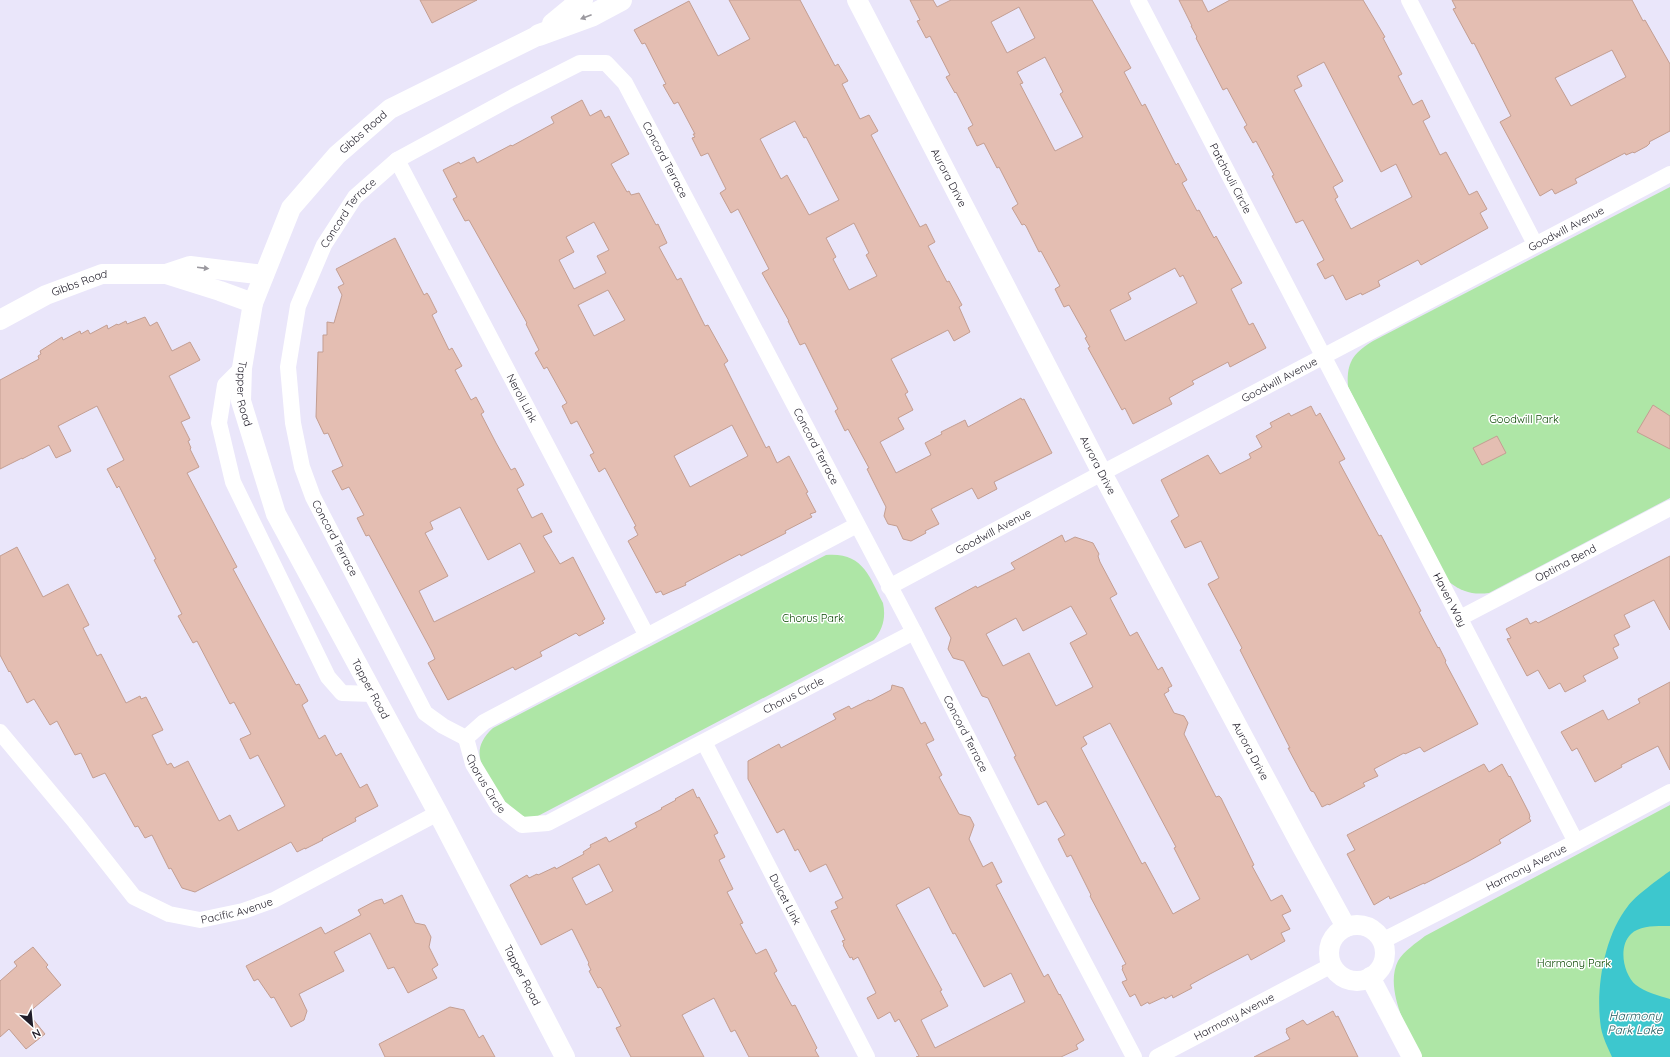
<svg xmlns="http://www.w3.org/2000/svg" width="1670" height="1057" viewBox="0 0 1670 1057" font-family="Quicksand,sans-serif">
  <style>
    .green { fill: #aee6a6 }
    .water { fill: #3dc7ce }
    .building { fill: #e4beb2; stroke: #c39e92; fill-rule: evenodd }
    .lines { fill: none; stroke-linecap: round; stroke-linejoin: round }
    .minor { stroke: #fff; stroke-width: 16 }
    .tertiary { stroke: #fff; stroke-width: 20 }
    .secondary { stroke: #fff; stroke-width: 22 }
    .oneway { fill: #9b999f }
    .labels { text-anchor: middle; stroke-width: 3; stroke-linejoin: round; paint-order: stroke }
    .street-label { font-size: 11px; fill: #201d29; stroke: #fff }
    .park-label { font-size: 11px; fill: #094801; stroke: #fff }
    .water-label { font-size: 12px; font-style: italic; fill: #235b5e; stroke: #fff }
  </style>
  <rect width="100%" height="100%" fill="#eae6fa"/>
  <!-- green -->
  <g class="green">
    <path d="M1670 187V498L1489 593C1473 595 1462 592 1449 582L1348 387C1346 363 1353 353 1373 341Z"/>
    <path d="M826 555C863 552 869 576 883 603 886 617 883 629 874 640L536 817C528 819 516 818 509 812 504 808 500 797 497 791 483 768 468 751 493 728Z"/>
    <path d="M1670 805V1057H1421C1408 1032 1384 989 1398 961 1404 951 1416 943 1425 936Z"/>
  </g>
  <!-- water -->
  <path class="water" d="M1670 871V926C1658 926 1640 925 1631 934 1618 946 1623 974 1636 985 1645 992 1659 996 1670 999V1057H1612C1608 1048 1603 1038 1601 1028 1595 990 1604 936 1628 906 1634 897 1661 877 1670 871Z"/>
  <!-- building -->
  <g class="building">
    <polygon points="420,0 477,0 432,23"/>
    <path d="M729 0H800L835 66 838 64 848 81 842 84 860 119 869 115 878 131 871 135 920 227 926 224 935 242 928 246 947 282 949 281 962 305 959 307 970 332 954 341 948 330 891 359 908 392 905 394 913 410 898 418 904 429 880 442 896 473 931 455 925 443 942 434 941 432 965 420 968 427 1021 398 1022 400 1024 399 1052 453 994 482 997 489 978 499 972 488 931 509 939 524 925 531 926 533 911 541 903 539 897 526 888 524 884 516 886 507 867 469 869 468 848 429 845 431 835 411 838 409 805 343 800 345 788 321H789L762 273 769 269 738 209 731 213 720 193 726 189 708 153 701 156 692 138 695 137 693 134H695L678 102 674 104 663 85 666 84 645 43 642 44 634 30 689 1 718 56 750 39ZM795 121 804 138 806 137 839 200 809 215 787 175 781 179 760 139ZM854 223 869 253 866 255 877 276 849 290 833 259 836 257 826 238Z"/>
    <path d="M910 0H933L937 7 951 0H1092L1131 68 1124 72 1142 106 1145 104 1176 165 1178 163 1187 180 1182 183 1197 211 1199 210 1214 238 1216 236 1242 283 1231 289 1249 325 1253 323 1266 348 1230 367 1228 362 1192 381 1194 384 1169 398 1172 404 1133 424 1125 408 1122 410 1098 366 1088 348 1090 347 1085 338 1087 337 1069 305 1064 307 1055 289 1060 286 1041 251 1039 252 1026 226 1024 224 1022 225 1012 208 1018 204 999 167 997 168 984 143 977 146 968 128 973 125 956 92 955 93 946 77 950 75 930 36 926 38 917 21 920 20ZM1019 7 1035 38 1007 53 991 22ZM1045 57 1063 92 1060 94 1083 137 1055 151 1020 84 1023 83 1017 72ZM1175 268 1180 277 1183 275 1197 303 1125 341 1110 310 1131 299 1128 293Z"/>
    <path d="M1179 0H1202L1208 12 1230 0H1363L1385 37 1383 38 1402 74 1398 76 1413 105 1422 100 1430 117 1423 121 1440 155 1446 152 1469 195 1477 191 1487 209 1480 213 1488 228 1421 265 1418 260 1378 281 1380 286 1362 295 1361 293 1346 300 1333 275 1325 279 1317 264 1324 260 1303 220 1296 223 1272 176 1274 175 1256 141 1253 143 1244 127 1247 125 1227 88 1223 90 1196 38 1197 37 1191 26H1192ZM1324 62 1381 172 1396 164 1412 197 1351 229 1335 199 1338 197 1333 187 1343 181 1294 90 1302 86 1297 76Z"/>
    <path d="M1452 0H1632L1643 21 1645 20 1670 64V131L1649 142 1650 143 1647 146 1634 153 1633 152 1626 155 1625 153 1575 179 1577 183 1555 194 1552 189 1540 196 1500 122 1511 116 1474 43 1472 44 1453 9 1456 8ZM1612 50 1626 77 1571 106 1555 78Z"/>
    <path d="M582 100 590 116 601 110 605 118 609 116 629 154 611 164 627 192 629 191 631 195 639 193 656 225 658 224 667 243 659 247 677 280 681 278 705 326 708 325 728 361 724 364 766 448 769 446 777 463 789 456 808 492 806 493 816 512 810 514 812 517 785 531 786 533 741 556 740 554 685 583 686 585 663 595 661 591 656 593 628 541 638 535 634 527 636 526 605 468 599 472 590 455 594 453 577 421 571 424 562 406 567 403 547 367 544 369 535 353 539 350 526 324 527 323 469 220 465 221 453 199 457 197 443 170 459 162 460 164 474 157 477 163 511 145 512 146 554 123 551 117ZM594 222 609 250 597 256 606 273 574 289 559 260 574 252 566 237ZM608 290 625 320 594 336 578 305ZM732 425 748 456 690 487 674 456Z"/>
    <path d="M395 238 424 295 427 293 429 296 437 312 432 315 449 350 452 348 462 366 455 370 471 400 476 397 484 412 481 414 496 443 511 470 515 468 524 485 517 489 532 518 542 513 552 532 543 536 560 564 573 557 605 619 602 621 604 623 579 636 576 633 540 652 542 656 515 670 513 667 448 700 428 663 435 659 431 650 369 535 366 536 357 518 364 515 349 487 342 490 332 471 343 466 328 433 324 434 316 417 318 352H323V335H327V322L334 323 342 295 338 287 344 284 336 269ZM460 507 488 560 520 543 535 572 434 622 419 591 448 576 425 533 433 529 430 522Z"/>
    <polygon points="145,317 150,326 157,322 172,351 190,342 200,360 169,376 190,418 181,422 190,440 188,441 191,448 190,449 199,467 187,473 237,567 233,569 296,685 299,684 308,701 302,705 319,739 325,735 336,756 341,753 360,788 367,784 378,806 355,818 356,821 322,839 323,840 305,849 305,848 297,852 291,842 195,892 182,888 171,868 169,869 152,835 145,838 138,826 135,827 105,773 93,778 81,753 75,755 57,721 50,725 34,699 27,703 10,671 9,672 0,655 0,556 17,547 43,597 68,584 89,625 83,628 97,656 101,654 126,703 140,696 141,699 146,697 163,730 152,735 167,765 171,763 174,768 188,761 219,821 230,815 238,831 285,806 258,755 250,759 240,739 251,734 234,702 230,704 197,641 193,643 178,616 182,614 154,560 156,559 119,486 117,488 107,469 124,460 97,406 58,426 71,451 56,458 49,445 22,459 22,458 0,469 0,380 39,359 38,356 41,354 40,351 62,337 63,340 80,331 81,334 88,330 90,334 107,325 108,329 117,324 118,325 126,321 127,324"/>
    <polygon points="1653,405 1670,416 1670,449 1637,432"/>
    <polygon points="1311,406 1316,416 1320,413 1345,459 1339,462 1379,536 1381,535 1421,611 1419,612 1438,648 1439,647 1446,661 1445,662 1478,724 1424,752 1420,747 1405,754 1404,753 1374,769 1378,776 1363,783 1365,786 1329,805 1328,804 1322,807 1314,792 1311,791 1288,748 1290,748 1240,650 1242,648 1208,584 1219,578 1201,541 1185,548 1171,521 1179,516 1161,480 1208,455 1220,474 1251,458 1249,454 1262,447 1256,436 1272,427 1270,423 1289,413 1291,416"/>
    <polygon points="1497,436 1506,453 1482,465 1473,448"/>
    <path d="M1062 535 1065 542 1075 537 1093 543 1099 554 1098 556 1100 562 1117 594 1110 598 1130 636 1137 632 1158 670 1162 667 1172 686 1168 688 1169 691 1164 694 1174 713 1184 716 1188 723 1184 734 1216 797 1219 796 1221 798 1254 865 1252 866 1271 901 1282 895 1291 911 1282 915 1290 929 1281 933 1285 941 1251 960 1248 954 1210 974 1190 985 1192 988 1173 998 1172 995 1165 999 1164 997 1149 1004 1148 1002 1141 1006 1135 994 1130 997 1122 982 1127 980 1122 969 1123 968 1122 966 1126 964 1090 896 1091 895 1071 855 1067 857 1058 839 1065 835 1046 801 1038 805 1014 757 1016 756 988 698 982 696 964 661 953 658 948 649 951 638 935 608 976 586 977 588 1015 569 1011 563ZM1071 606 1087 634 1070 643 1093 687 1056 706 1029 653 1003 666 986 634 1016 618 1023 631ZM1110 723 1176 847 1174 848 1200 899 1173 914 1145 862 1142 864 1081 748 1087 744 1083 737Z"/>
    <polygon points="1670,556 1670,630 1654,600 1624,615 1630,627 1614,635 1619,645 1613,648 1618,658 1583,676 1586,681 1565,692 1560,683 1549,689 1538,670 1527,676 1507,639 1511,638 1506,629 1527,618 1530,624 1536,621 1538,623"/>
    <polygon points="1670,682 1670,770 1658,746 1621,765 1622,767 1595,782 1577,748 1572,751 1561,732 1603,710 1608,720 1640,703 1638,699"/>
    <path d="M892 685 903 688 921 724 925 722 934 740 926 744 942 775 939 777 959 814 970 817 974 825 969 839 983 867 992 862 1002 882 996 885 1044 977 1048 974 1059 995 1060 994 1084 1040 1076 1045 1078 1049 1061 1057H916L919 1056 899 1019 895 1022 890 1012 878 1019 867 998 876 993 858 957 853 960 852 957 850 958 843 945 844 944 842 941 845 940 831 911 838 908 835 902 843 898 826 864 810 872 798 849 795 851 784 829 777 833 748 779V761L779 744 781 748 836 719 833 714 849 706 851 709 869 700 870 701 891 690ZM929 887 953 934 955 933 984 987 1011 973 1025 1002 935 1048 921 1020 948 1006 940 991 942 990 896 905Z"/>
    <polygon points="1484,764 1489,772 1502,764 1509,777 1510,776 1529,813 1530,817 1529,818 1531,821 1499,840 1501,843 1469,861 1424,884 1424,883 1390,899 1389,896 1374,905 1347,854 1355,850 1347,835"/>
    <path d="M693 789 697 798 699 797 718 833 714 835 725 857 719 860 733 889 727 892 743 923 740 924 756 954 766 949 777 971 774 973 792 1006 795 1005 817 1048 815 1050 819 1057H749L735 1030 731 1032 714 998 682 1015 704 1057H631L616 1028 621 1026 602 989 600 987 598 988 589 971 591 970 588 964 589 963 572 929 541 945 510 885 527 875 529 878 537 874 538 875 555 867 556 869 584 854 583 852 591 847 590 845 606 837 609 842 637 827 635 823 662 809 661 808 676 800 675 799ZM599 864 613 891 586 905 572 878Z"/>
    <polygon points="402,895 415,923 425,925 431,937 429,947 438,965 432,969 437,978 408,993 394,967 388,969 370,933 334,952 344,971 299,994 307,1011 304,1020 291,1027 274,997 271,998 258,979 254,981 246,966 321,927 325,934 361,915 358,910 375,901 382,899 384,904"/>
    <polygon points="33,947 48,965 46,967 61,985 28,1013 45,1034 26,1049 9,1029 0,1037 0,981 17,966 14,962"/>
    <polygon points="450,1007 464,1010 479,1038 483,1035 495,1057 385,1057 379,1044"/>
    <polygon points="1333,1011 1336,1017 1338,1016 1358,1057 1254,1057 1290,1039 1286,1032 1287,1031 1286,1029 1303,1020 1307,1025"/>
  </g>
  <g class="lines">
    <!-- minor -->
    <g class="minor">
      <path id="s1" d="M1138 0 1576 842"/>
      <polyline points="1409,0 1535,244"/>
      <path id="s2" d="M397 160 647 636"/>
      <polyline points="242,368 225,385 219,423 233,482 328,677 342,693 373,694"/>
      <path id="s3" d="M857 525 484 722 466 738 473 764 499 807 522 825 548 823 914 632"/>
      <path id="s4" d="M889 587 1102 473 1670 174"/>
      <path id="s5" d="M1460 618 1670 508"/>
      <path id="s6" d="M0 732 75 822 134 897 169 914 200 920 243 911 274 900 438 813"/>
      <path id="s7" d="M466 738 443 726 425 713 313 497 302 467 293 423 288 367 298 306 324 245 355 197 397 160 513 97 580 63H606L625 83 914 632 1036 871 1134 1057"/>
      <path id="s8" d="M704 742 867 1057"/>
      <path id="s9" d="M1382 941 1576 842 1670 792"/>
      <path id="s10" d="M1157 1057 1332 965"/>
    </g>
    <!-- tertiary -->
    <g class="tertiary">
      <path id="s11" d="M857 0 1102 473 1301 845 1346 927"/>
      <path id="s12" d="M539 35 390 109 337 155 291 208 253 303 242 368 241 401 276 514 438 813 565 1057"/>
      <polyline points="166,274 220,291 253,303"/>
      <path id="s13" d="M0 320 46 295 102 274H166L190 266 264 275"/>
      <circle cx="1357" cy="953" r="28"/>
      <polyline points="1370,977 1412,1057"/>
    </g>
    <!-- secondary -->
    <g class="secondary">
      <polyline points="553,24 582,0"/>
      <polyline points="539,35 591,16 621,0"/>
    </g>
  </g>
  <!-- one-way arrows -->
  <defs><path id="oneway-solid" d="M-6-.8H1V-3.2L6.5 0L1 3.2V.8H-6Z"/></defs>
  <g class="oneway">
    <use href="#oneway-solid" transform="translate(586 17) rotate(159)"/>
    <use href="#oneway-solid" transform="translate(203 268) rotate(7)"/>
  </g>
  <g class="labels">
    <!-- street labels -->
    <g class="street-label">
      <text transform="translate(363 132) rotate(-41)" y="4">Gibbs Road</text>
      <text dy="4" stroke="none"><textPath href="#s7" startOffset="1013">Concord Terrace</textPath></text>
      <text dy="4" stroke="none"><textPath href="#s11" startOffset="200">Aurora Drive</textPath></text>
      <text dy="4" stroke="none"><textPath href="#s1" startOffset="201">Patchouli Circle</textPath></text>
      <text dy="4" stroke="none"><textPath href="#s7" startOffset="593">Concord Terrace</textPath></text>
      <text dy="4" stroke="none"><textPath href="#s4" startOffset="766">Goodwill Avenue</textPath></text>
      <text dy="4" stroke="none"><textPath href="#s13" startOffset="88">Gibbs Road</textPath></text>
      <text dy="4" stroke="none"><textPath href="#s4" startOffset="442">Goodwill Avenue</textPath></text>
      <text dy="4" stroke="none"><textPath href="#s12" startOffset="501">Tapper Road</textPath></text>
      <text dy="4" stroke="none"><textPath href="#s2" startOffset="269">Neroli Link</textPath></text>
      <text dy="4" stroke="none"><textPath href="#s7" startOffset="1337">Concord Terrace</textPath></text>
      <text dy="4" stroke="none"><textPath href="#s11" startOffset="524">Aurora Drive</textPath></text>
      <text dy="4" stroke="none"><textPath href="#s4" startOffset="118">Goodwill Avenue</textPath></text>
      <text transform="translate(335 538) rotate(62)" y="4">Concord Terrace</text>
      <text dy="4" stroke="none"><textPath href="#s5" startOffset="119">Optima Bend</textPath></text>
      <text dy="4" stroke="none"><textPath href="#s1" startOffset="676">Haven Way</textPath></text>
      <text dy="4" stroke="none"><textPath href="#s12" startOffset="825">Tapper Road</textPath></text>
      <text dy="4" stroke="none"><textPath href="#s3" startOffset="855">Chorus Circle</textPath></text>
      <text dy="4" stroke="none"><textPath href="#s7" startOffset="1661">Concord Terrace</textPath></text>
      <text dy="4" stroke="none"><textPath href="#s11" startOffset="848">Aurora Drive</textPath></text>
      <text dy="4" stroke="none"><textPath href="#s3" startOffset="496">Chorus Circle</textPath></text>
      <text dy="4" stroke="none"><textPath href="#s9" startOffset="162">Harmony Avenue</textPath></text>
      <text dy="4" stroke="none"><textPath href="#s8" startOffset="177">Dulcet Link</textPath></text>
      <text dy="4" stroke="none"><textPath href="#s6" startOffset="321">Pacific Avenue</textPath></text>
      <text dy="4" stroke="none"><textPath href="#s12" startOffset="1149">Tapper Road</textPath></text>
      <text dy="4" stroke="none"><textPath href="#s10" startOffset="87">Harmony Avenue</textPath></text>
    </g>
    <!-- park labels -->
    <g class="park-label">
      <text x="1524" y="423">Goodwill Park</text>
      <text x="813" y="622">Chorus Park</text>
      <text x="1574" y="967">Harmony Park</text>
    </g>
    <!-- water labels -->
    <g class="water-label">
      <text x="1635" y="1020">Harmony<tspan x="1635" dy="14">Park Lake</tspan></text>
    </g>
  </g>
  <!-- north arrow -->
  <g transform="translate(32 1025) rotate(153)" stroke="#ffffff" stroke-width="3" paint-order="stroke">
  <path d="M0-3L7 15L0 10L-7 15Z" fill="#201d29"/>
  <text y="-6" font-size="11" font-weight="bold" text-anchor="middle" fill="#201d29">N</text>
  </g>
</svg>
